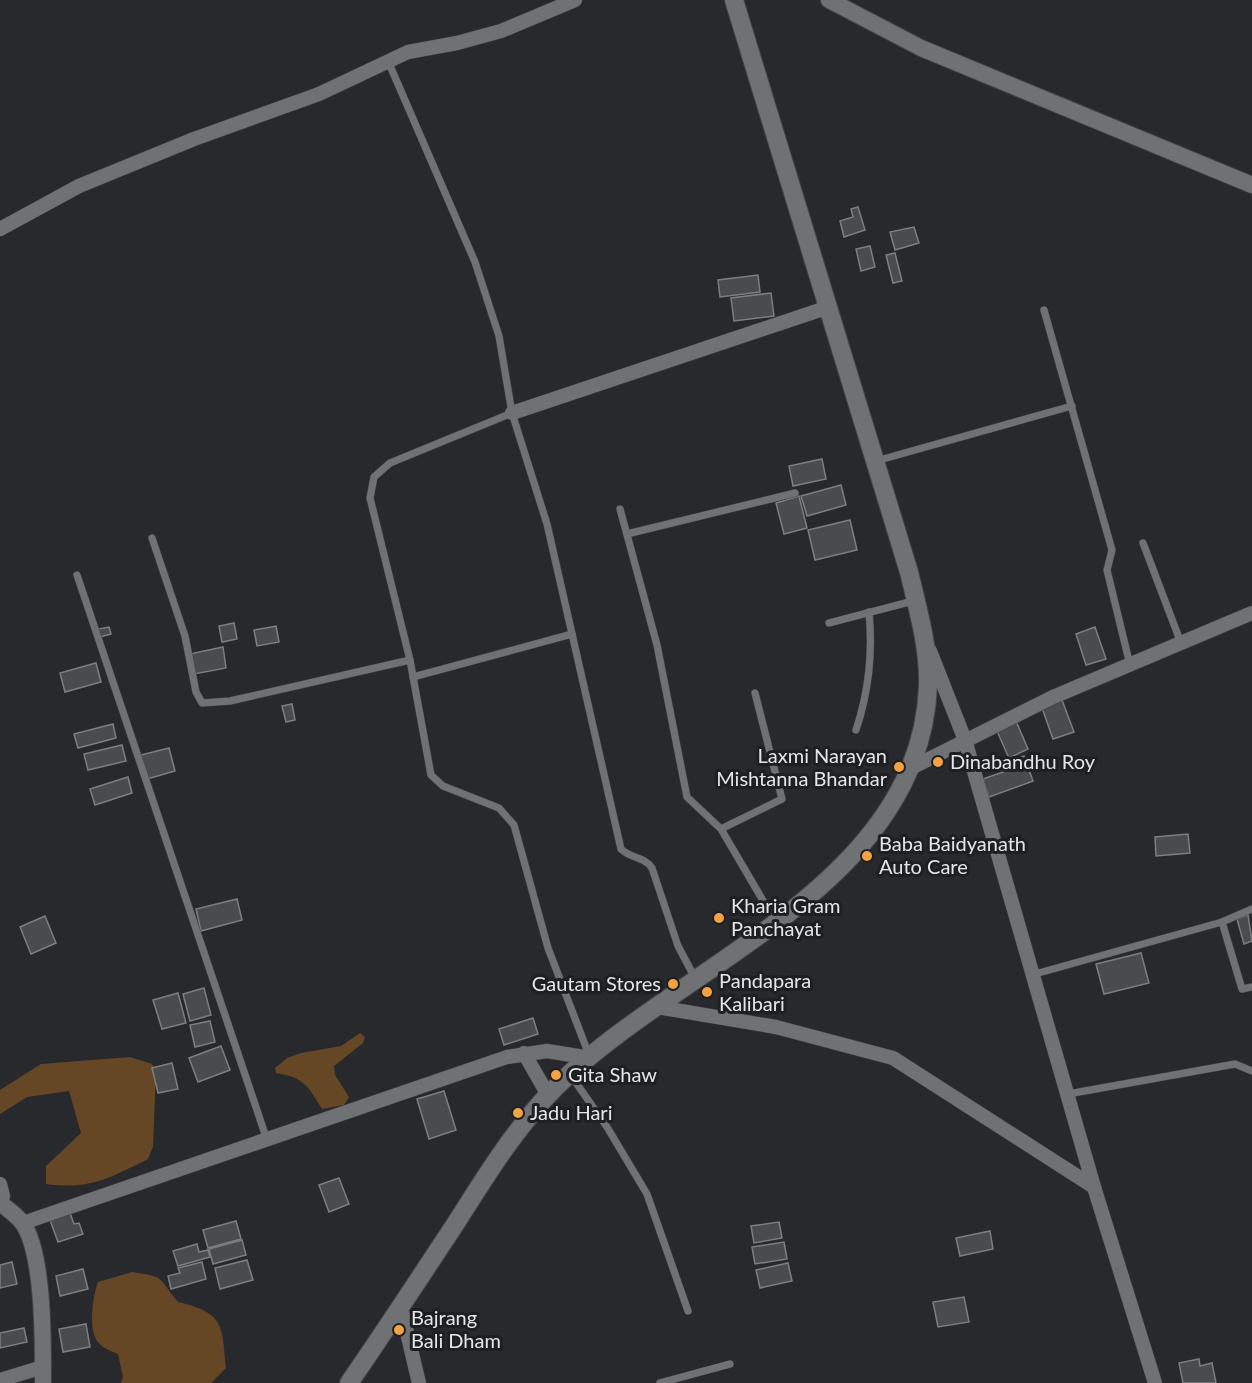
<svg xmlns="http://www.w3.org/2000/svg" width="1252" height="1383" viewBox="0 0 1252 1383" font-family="Lato,sans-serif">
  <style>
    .green { fill: #654625 }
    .building { fill: #494b4e; stroke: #7c7e81; stroke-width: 1.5 }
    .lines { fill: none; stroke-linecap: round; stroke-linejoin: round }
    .service-casing { stroke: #434447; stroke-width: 8 }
    .minor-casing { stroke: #434447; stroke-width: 15 }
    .tertiary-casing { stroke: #434447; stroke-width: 18 }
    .secondary-casing { stroke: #434447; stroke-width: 20 }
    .service { stroke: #707175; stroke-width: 7 }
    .minor { stroke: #707175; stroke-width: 14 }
    .tertiary { stroke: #707175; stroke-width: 16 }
    .secondary { stroke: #707175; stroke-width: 18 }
    .poi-dot { fill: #f4a344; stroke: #1e1f22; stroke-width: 2 }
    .labels { text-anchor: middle; stroke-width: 6; stroke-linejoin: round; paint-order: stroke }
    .poi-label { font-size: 20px; fill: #e4e5e7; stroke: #1e1f22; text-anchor: start }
  </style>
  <rect width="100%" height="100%" fill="#28292c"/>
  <!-- green -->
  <g class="green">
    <path d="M360 1033 365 1037 363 1043 334 1066 335 1075 349 1097 344 1105 322 1109C307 1085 305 1078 276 1073L275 1068 287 1058 301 1053 341 1046Z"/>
    <path d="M130 1057 152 1064 156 1069 153 1147 148 1159C110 1178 90 1190 46 1184V1166L81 1133 69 1091 27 1097 0 1114V1090L41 1064Z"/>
    <path d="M132 1272C167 1277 158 1278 178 1302 224 1313 222 1324 226 1368L211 1383H121L123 1377 118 1354C111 1351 102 1348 97 1341 88 1327 93 1296 98 1282Z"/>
  </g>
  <!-- building -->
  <g class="building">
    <polygon points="858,207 865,230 844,237 840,221 853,217 851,209"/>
    <polygon points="914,227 919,243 895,250 890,232"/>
    <polygon points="870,246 875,267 861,271 856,249"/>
    <polygon points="895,253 902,281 893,283 886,255"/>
    <polygon points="758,275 760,292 720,297 718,280"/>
    <polygon points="771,293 774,316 734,321 731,298"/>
    <polygon points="822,459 826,479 793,486 789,466"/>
    <polygon points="841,485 846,505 807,516 801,496"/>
    <polygon points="799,496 807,528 784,534 776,503"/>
    <polygon points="850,520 857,550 815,560 808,530"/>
    <polygon points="234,623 237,639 222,642 219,626"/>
    <polygon points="276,626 279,642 257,646 254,630"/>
    <polygon points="109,627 111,634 100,637 98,629"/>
    <polygon points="1095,627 1106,659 1086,665 1076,634"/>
    <polygon points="223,647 226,668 194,674 190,654"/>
    <polygon points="96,663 101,682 65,692 60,673"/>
    <polygon points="1062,700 1074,732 1053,739 1042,708"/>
    <polygon points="292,704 295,720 286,722 282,706"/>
    <polygon points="1016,721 1028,749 1009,758 996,729"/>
    <polygon points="113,724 116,738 78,748 74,734"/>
    <polygon points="122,745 126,761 88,770 84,754"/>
    <polygon points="169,748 175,771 147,779 141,755"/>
    <polygon points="1024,756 1033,781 989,797 983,779 1006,771 1003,763"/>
    <polygon points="128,777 132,793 95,805 90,789"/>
    <polygon points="1188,834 1190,853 1156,856 1155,837"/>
    <polygon points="237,899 242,920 201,931 196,909"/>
    <polygon points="1248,915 1252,941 1244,944 1237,919"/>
    <polygon points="45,916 56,943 31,954 20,927"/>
    <polygon points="1141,953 1149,983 1104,994 1096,964"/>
    <polygon points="204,988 211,1015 190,1021 183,994"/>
    <polygon points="178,993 186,1023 162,1029 153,1000"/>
    <polygon points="533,1018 538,1034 504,1045 499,1029"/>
    <polygon points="210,1021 215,1042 195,1047 190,1025"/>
    <polygon points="221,1046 230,1070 198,1082 189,1058"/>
    <polygon points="172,1063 178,1089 158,1093 152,1068"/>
    <polygon points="444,1091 456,1130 429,1139 417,1099"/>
    <polygon points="339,1178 349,1204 329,1212 319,1185"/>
    <polygon points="70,1213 74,1224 79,1223 83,1234 58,1242 50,1220"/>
    <polygon points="236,1221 241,1239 208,1248 203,1230"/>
    <polygon points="779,1222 782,1238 754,1243 751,1226"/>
    <polygon points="990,1231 993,1249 960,1256 956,1238"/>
    <polygon points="242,1240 246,1255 213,1264 209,1249"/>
    <polygon points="784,1242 787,1259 755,1264 752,1247"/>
    <polygon points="197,1244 199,1252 208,1250 210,1257 178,1266 173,1251"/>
    <polygon points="247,1260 253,1280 220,1289 215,1268"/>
    <polygon points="12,1262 17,1284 0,1288 0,1265"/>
    <polygon points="202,1262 206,1279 171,1289 168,1276 180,1273 178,1268"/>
    <polygon points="788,1263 792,1281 760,1288 756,1270"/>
    <polygon points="83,1269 88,1289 60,1296 56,1276"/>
    <polygon points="964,1297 969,1322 938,1327 933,1302"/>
    <polygon points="86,1324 90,1347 63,1352 59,1329"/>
    <polygon points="24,1328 27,1342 0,1348 0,1333"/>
    <polygon points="1199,1359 1200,1366 1212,1363 1216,1383 1183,1383 1179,1363"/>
  </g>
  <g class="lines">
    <!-- service casing -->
    <g class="service-casing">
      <g id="service">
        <path d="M388 61 475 262 499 336 512 413 547 524 621 849C631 859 644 856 652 868L678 946 695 978"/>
        <polyline points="1044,310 1112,550 1107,570 1130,665"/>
        <polyline points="512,413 390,463 374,477 370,498 410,660 431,775 443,786 499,808 514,825 548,948 589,1055"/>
        <polyline points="876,461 1072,406"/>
        <polyline points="620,509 657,645 687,797 721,829 775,921"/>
        <polyline points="627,534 795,493"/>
        <polyline points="152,538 185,636 196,692 202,703 230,701 410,660"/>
        <polyline points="1143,543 1181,643"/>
        <polyline points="77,575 266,1137"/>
        <polyline points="829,623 913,601"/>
        <polyline points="413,677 572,634"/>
        <path d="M856 730C869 691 873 653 869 612"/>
        <polyline points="721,829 782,799 755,693"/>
        <polyline points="1222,922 1242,989 1252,987"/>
        <polyline points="1035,974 1222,922 1252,909"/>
        <polyline points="572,1077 607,1127 647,1194 688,1311"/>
        <polyline points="1068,1094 1235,1064 1252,1071"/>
        <polyline points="660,1383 730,1364"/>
      </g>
    </g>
    <!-- minor casing -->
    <g class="minor-casing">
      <g id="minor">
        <polyline points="0,229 79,186 194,139 319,94 408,52 457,43 501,31 575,0"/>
        <polyline points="512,413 829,307"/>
        <polyline points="930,651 965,740 1094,1187 1155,1383"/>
        <polyline points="909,769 1053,697 1252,613"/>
        <polyline points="657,1007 776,1027 893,1058 1094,1187"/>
        <polyline points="524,1053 548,1095"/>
        <polyline points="0,1184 3,1196 1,1204"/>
        <polyline points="23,1223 507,1057 547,1051 590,1058"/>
        <polyline points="401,1307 419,1383"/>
        <polyline points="0,1380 43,1367"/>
      </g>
    </g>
    <!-- tertiary casing -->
    <g class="tertiary-casing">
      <g id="tertiary">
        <polyline points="829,0 921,48 1252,185"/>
        <path d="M0 1203C8 1209 19 1217 24 1225 44 1258 43 1343 43 1383"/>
      </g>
    </g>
    <!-- secondary casing -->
    <g class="secondary-casing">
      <path id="secondary" d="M349 1383C385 1331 419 1279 454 1226 483 1181 511 1134 549 1094 670 967 920 890 928 686 929 647 918 610 909 572L734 0"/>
    </g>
    <!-- service -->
    <use href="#service" class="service"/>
    <!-- minor -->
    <use href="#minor" class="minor"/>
    <!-- tertiary -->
    <use href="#tertiary" class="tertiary"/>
    <!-- secondary -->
    <use href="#secondary" class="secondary"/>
  </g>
  <!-- markers -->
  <g class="poi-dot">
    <circle cx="938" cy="762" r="6"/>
    <circle cx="899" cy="767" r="6"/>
    <circle cx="867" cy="856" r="6"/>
    <circle cx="719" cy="918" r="6"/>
    <circle cx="673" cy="984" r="6"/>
    <circle cx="707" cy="992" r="6"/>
    <circle cx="556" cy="1075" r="6"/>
    <circle cx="518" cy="1113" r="6"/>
    <circle cx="399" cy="1330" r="6"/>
  </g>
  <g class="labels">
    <!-- poi labels -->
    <g class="poi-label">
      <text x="887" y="763" text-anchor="end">Laxmi Narayan<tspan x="887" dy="23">Mishtanna Bhandar</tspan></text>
      <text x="950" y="769">Dinabandhu Roy</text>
      <text x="879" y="851">Baba Baidyanath<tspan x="879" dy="23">Auto Care</tspan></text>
      <text x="731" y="913">Kharia Gram<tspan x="731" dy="23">Panchayat</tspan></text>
      <text x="719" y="988">Pandapara<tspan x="719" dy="23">Kalibari</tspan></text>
      <text x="661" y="991" text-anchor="end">Gautam Stores</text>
      <text x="568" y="1082">Gita Shaw</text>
      <text x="530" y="1120">Jadu Hari</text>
      <text x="411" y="1325">Bajrang<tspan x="411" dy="23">Bali Dham</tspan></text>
    </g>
  </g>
</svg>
